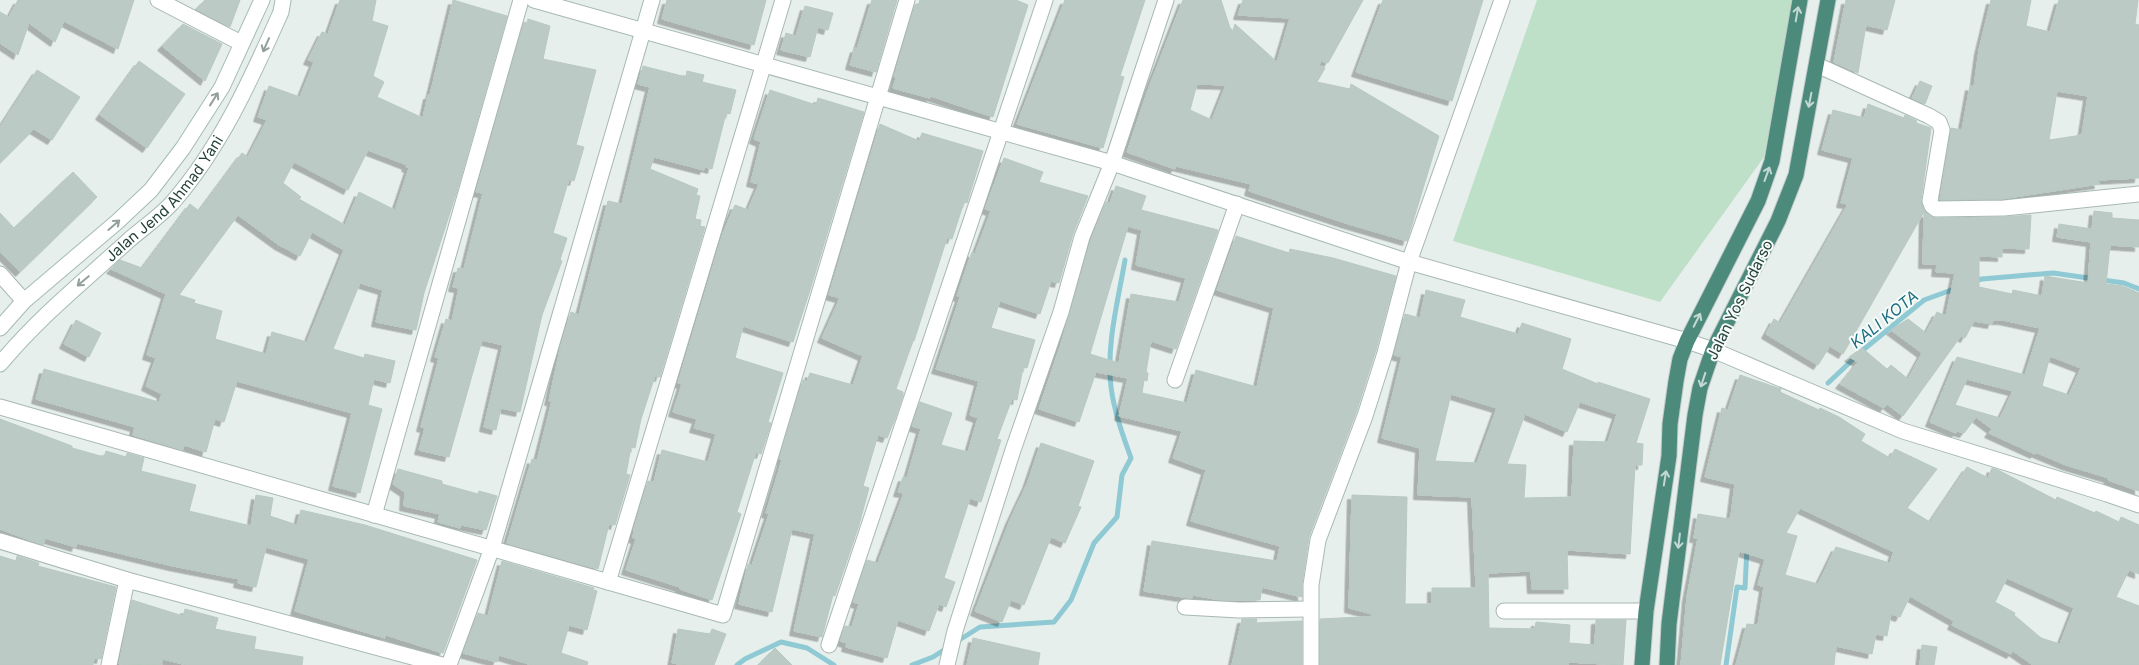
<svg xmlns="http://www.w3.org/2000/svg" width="2139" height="665" viewBox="0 0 2139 665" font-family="Inter,sans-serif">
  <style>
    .green { fill: #bfe0c8 }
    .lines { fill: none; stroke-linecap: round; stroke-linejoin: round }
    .stream { stroke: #8ec9d4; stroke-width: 5 }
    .building { fill: #bbcac4; stroke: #b8c9c2; fill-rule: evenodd; filter: url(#shadow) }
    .minor-casing { stroke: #a8b8b2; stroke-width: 17 }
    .tertiary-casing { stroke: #a8b8b2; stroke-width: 17 }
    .secondary-casing { stroke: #a4bbb3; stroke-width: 17 }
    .trunk-casing { stroke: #c2cac8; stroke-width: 17 }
    .minor { stroke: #fff; stroke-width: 15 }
    .tertiary { stroke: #fff; stroke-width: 15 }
    .secondary { stroke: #fff; stroke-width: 15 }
    .trunk { stroke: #4c8a7c; stroke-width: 15 }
    .oneway { stroke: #c4d9d4 }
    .oneway2 { stroke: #92a09c }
    .labels { text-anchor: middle; stroke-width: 4; stroke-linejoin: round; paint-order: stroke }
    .street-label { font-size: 15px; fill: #24423a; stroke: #f7fbf9 }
    .water-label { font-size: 16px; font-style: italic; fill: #1c6f80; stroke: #f7fbf9 }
  </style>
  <defs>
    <filter id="shadow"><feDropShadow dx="-4.5" dy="4.5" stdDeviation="0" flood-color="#0004"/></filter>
  </defs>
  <rect width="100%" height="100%" fill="#e6efeb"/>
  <!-- green -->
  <polygon class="green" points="1537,0 1795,0 1764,157 1660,302 1453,241"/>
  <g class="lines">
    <!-- stream -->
    <g class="stream">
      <polyline points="1974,281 1982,279 2053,273 2124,283 2139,289"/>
      <polyline points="1828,383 1863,350 1924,300 1957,288"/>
      <path d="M956 642 980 627 1054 622 1071 600 1094 543 1117 517 1122 475 1131 458C1123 436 1114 411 1111 387 1106 345 1118 301 1125 260"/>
      <polyline points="737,665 745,659 781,642 807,648 834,665"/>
      <polyline points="912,665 933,657 947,648"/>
      <polyline points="1726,665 1737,587 1745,588 1747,547"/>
    </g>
  </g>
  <!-- building -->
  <g class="building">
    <polygon points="18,0 134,0 118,49 64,21 55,42 29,23 18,55 0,43 0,12 9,17"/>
    <polygon points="205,0 240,0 230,27 196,9"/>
    <path d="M340 0H376L372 21 388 26 373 76 384 82 377 97 423 118 428 95H430L453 0 507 16 457 191 424 293 416 330 376 322 383 290 360 283 333 349 364 358 365 354 395 361 390 383 374 379 368 405 382 409 360 493 333 486 352 413 237 381 224 422 215 419 206 452 184 445 183 450 133 435 135 427 36 399 44 369 159 402 162 394 146 386 156 358 147 355 166 294 111 269 120 260 142 268 190 204 199 211 242 153 248 157 267 120 258 117 269 86 300 97 314 62 308 60 322 32 328 34ZM368 150 407 165 406 167 409 168 395 210 359 192 345 225 299 199 301 197 283 183 294 162 348 190ZM238 215 279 245 300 256 312 232 344 250 307 342 272 332 266 354 215 339 222 311 194 303 195 300 179 295Z"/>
    <polygon points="667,0 766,0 754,45 662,19"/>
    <polygon points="872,0 897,0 876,72 850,65 855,48 857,49"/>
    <polygon points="920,0 1016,0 1028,5 993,117 931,96 930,98 893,88 896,78 894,77 915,5 918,6"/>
    <polygon points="1065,0 1145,0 1120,76 1124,77 1103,148 1017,124"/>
    <path d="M1183 0H1221L1232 34 1235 24 1277 62 1290 18 1238 15 1243 0H1363L1328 63 1321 61 1319 65 1325 68 1317 82 1350 89 1351 84 1439 136 1407 241 1345 223 1249 191 1251 184 1176 166 1175 169 1127 152 1148 90ZM1197 84 1226 85 1212 120 1190 110Z"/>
    <polygon points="1383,0 1483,0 1452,101 1356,72"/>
    <polygon points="1846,0 1895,0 1887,30 1866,25 1858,73 1834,62"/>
    <path d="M1991 0H2031L2026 26 2050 32 2059 0H2138L2135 24 2139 25V178L2098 180 2099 184 2001 199 1940 200 1951 128 1962 130 1970 86 1974 87 1979 50ZM2057 91 2088 96 2082 135 2049 140Z"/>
    <polygon points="805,6 833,13 828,30 818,27 810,57 781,50 786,33 796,36"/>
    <polygon points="528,19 550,26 543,59 596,70 576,145 584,147 574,181 569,179 553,233 567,238 560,260 562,261 542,315 520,412 501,408 496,430 484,427 503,345 482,340 449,457 419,450 425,428 421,427 439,358 435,357 446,319 452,321 459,288 453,287 458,268 464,269 483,193 476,192 524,22 527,23"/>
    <polygon points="183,24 222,44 205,81 162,46"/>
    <polygon points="139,61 185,94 147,148 100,115"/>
    <polygon points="643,66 686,77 687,71 704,75 702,82 736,90 730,114 726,113 712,169 705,167 704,170 654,157 650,169 698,189 696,195 700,196 695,219 701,220 700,226 705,227 660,377 655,376 641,419 635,448 631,447 626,474 630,475 615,525 609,524 598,569 507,543 532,459 537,461 552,401 549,401 561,345 571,312 579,315 608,201 622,204 650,87 638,84"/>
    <polygon points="37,70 80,97 52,140 34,129 0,163 0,127"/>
    <polygon points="1920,81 1932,86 1925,104 1912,98"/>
    <polygon points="770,90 816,105 818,98 864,112 810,290 793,342 743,326 735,358 783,373 768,422 771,423 761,454 756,452 737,512 741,514 712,600 680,589 680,587 626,570 636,539 633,538 634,529 648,481 654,482 662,450 708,462 716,434 694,428 697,419 673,412 682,384 678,383 723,233 735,205 748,210 759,184 751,182 761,142 754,139"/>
    <path d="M1868 104 1904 118 1905 115 1917 121 1916 123 1931 128 1921 200 1924 210 1930 216 1936 218 2004 217 2031 215 2029 249 2002 248V257L1979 256V287L2012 294 2013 290 2042 296 2045 276 2088 283 2091 242 2057 237 2059 224 2092 229 2094 211 2112 213V218L2139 220V247L2110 245 2106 284 2123 286 2139 293V491L2108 480 2109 478 2066 465 2035 452V454L1989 433 1992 429 1976 417 1964 433 1957 431 1956 433 1930 422 1957 357 2025 375 2040 328 2003 320H1993L1992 324 1974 321 1965 338 1961 336 1903 416 1887 404 1884 408 1840 384 1858 362 1849 357 1862 348 1887 369 1891 365 1908 379 1922 353 1891 330 1908 319 1926 333 1937 312 1946 316 1955 273 1936 272 1937 264H1923L1924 212 1843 354 1830 346 1818 365 1766 334 1774 319 1780 323 1848 204 1841 203 1853 158 1822 150 1833 110 1864 118ZM2050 356 2081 368 2069 395 2042 386ZM1967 379 2013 391 2000 418 1955 405Z"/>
    <polygon points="880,124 919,141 922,133 983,151 967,203 964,202 952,239 947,238 914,341 913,341 896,389 903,392 903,395 895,419 887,438 878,435 863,486 869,488 859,525 835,596 833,595 822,637 794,631 815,534 792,529 772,612 739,604 748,564 752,565 769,514 766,513 782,460 779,459 803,380 807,381 810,373 853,385 863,356 822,338 840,298 829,295"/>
    <polygon points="1004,158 1043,172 1039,182 1088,196 1073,234 1059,283 1051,281 1040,314 1000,301 991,328 1035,340 1027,368 1023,367 1017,400 1012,399 997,439 1001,440 981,502 970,498 944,578 955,582 946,607 939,604 929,631 898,620 887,658 846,647 847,643 840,641 845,626 852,627 859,604 853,602 867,560 878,563 904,493 898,492 903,477 907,478 921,429 912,426 920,402 952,413 941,445 968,452 978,418 970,415 979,381 936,369 960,297 957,296 972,252 975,254 991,211 985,209"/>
    <polygon points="73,172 97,197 20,272 0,252 0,213 14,228"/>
    <path d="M1116 186 1146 196 1141 210 1218 230 1176 349 1151 341 1146 372 1148 373 1147 381 1144 380 1142 393 1187 403 1196 370 1257 387 1274 308 1217 290 1236 236 1289 253 1290 249 1333 258 1396 276 1376 350 1356 413 1309 537 1302 584V597L1262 587 1260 600H1220L1193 595 1192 598H1189L1144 591 1152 541 1277 561 1280 546 1191 521 1206 470 1173 458 1182 431 1119 416 1128 378 1096 372 1079 422 1039 409 1061 344 1091 240 1106 202 1110 203ZM1128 226 1142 230 1136 265 1186 278 1179 302 1131 294 1119 363 1090 354Z"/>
    <path d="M1426 290 1465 300 1460 317 1518 334 1522 323 1571 339 1562 369 1598 384V382L1650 399 1636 443 1643 444 1642 465H1635L1630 554 1567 550 1568 589H1532L1531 571 1488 573 1489 628 1535 629 1536 622 1570 625 1569 643 1595 645 1596 620H1626L1623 665 1568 662V665H1320V619L1380 616 1349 608 1352 495 1407 497 1405 604H1432V588H1476L1472 497 1418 495 1420 448 1382 438 1402 357 1394 355 1405 314 1420 318ZM1451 394 1497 408 1477 463 1435 461ZM1580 402 1617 414 1608 442 1574 441 1572 497 1524 498 1526 465 1507 464 1525 414 1567 432Z"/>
    <polygon points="76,320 101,333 89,357 64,344"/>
    <path d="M1740 375 1781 389 1780 392 1819 410 1820 408 1839 417 1865 434 1861 441 1890 458 1895 449 1937 469 1907 508 1930 522 1967 467 1988 478 1992 468 1998 470 2056 500 2057 497 2095 513 2096 511 2119 522 2121 517 2139 525V574L2129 570 2116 597 2139 606V665H2033L2013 651 2011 654 1952 625 1954 621 1910 596 1900 617 1891 614 1887 636 1876 634 1872 654 1836 646 1834 665H1736L1747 624 1758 625 1764 587 1758 585 1765 559 1739 551 1720 665H1681L1687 597 1698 538H1694L1698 514 1729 519 1731 516 1735 484 1705 477 1722 408 1728 410ZM1800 508 1894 552 1890 563 1836 547 1818 584 1785 575 1797 536 1786 533ZM2007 578 2074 608 2060 644 2041 638 2014 615 2015 613 1995 602Z"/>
    <polygon points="0,419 72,446 72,448 104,457 106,451 126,457 127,453 144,458 141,471 196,485 189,511 251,526 256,495 273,498 270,516 297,525 301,510 365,525 477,560 443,653 386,635 385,638 295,611 309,559 266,547 256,587 238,583 239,579 173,566 77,543 76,547 45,538 43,545 0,529"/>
    <polygon points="1041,443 1094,461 1078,506 1081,507 1065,543 1051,537 1024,605 1011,600 1002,622 975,611 1010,520 1027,484"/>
    <polygon points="398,469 442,481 442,484 478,494 479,491 497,496 486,530 461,525 460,528 438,522 440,514 404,506 405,492 393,484"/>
    <polygon points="0,556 16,561 17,556 39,563 38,566 116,587 101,659 94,658 93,665 0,665"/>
    <polygon points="502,561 594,588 593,590 597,591 587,630 569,625 561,653 588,662 587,665 532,665 499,655 497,662 463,653 478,613 488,616"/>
    <polygon points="132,600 183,616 185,609 218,618 215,629 256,637 254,649 303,657 302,665 187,665 163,659 161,665 119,664"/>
    <polygon points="1242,619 1257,619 1256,623 1302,621 1302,665 1232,665"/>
    <polygon points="678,629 710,634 712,629 726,634 714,665 687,665 672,663"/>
    <polygon points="973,638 1040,653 1038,665 967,665"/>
    <polygon points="1922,645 1937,647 1934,665 1920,665"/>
    <polygon points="775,648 792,665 758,665"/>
  </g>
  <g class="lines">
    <!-- minor casing -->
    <g class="minor-casing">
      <g id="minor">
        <polyline points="158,0 241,43"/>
        <polyline points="1817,65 1929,116 1939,122 1942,130 1930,201 1932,206 1936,209 2004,208 2139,194"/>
        <polyline points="0,274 24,301"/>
        <polyline points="1687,341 1713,350 1903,431 2107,494 2139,505"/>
        <polyline points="1175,380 1237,204"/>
        <polyline points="0,407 723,615 907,0"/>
        <polyline points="374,515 521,0"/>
        <polyline points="608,582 783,0"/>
        <polyline points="1185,607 1239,610 1310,609"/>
        <polyline points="1504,611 1646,611"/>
        <polyline points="829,645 1045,0"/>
        <polyline points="109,665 127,580"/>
        <polyline points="449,665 492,548 652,0"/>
        <polyline points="947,665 955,631 1013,450 1061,312 1082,237 1112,163 1166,0"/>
        <polyline points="1311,665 1311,585 1318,540 1365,416 1385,353 1409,262 1502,0"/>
      </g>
    </g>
    <!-- tertiary casing -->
    <g class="tertiary-casing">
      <g id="tertiary">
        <polyline points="534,0 1112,163 1409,262 1687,341"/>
        <polyline points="0,541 127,580 442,665"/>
      </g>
    </g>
    <!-- secondary casing -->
    <g class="secondary-casing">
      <g id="secondary">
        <polyline points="0,328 24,301 117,222 151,190 183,148 222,87 262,0"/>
        <path id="s1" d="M0 364C40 316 83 282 129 240 143 228 159 217 172 203 221 147 251 79 281 12L283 0"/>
      </g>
    </g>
    <!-- trunk casing -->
    <g class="trunk-casing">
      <g id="trunk">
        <polyline points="1642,665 1646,611 1669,456 1670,424 1676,381 1680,359 1687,341 1758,201 1772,161 1800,0"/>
        <polyline points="1667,665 1669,624 1695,415 1700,388 1713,350 1778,221 1796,175 1828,0"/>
      </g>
    </g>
    <!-- minor -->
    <use href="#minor" class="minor"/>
    <!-- tertiary -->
    <use href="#tertiary" class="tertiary"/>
    <!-- secondary -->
    <use href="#secondary" class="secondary"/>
    <!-- trunk -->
    <use href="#trunk" class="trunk"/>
  </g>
  <!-- one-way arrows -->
  <defs><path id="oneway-shaft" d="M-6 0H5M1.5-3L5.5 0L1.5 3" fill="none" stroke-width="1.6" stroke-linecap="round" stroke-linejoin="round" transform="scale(1.25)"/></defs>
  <g class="oneway">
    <use href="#oneway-shaft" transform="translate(1797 14) rotate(-80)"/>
    <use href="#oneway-shaft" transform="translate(1810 100) rotate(101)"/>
    <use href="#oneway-shaft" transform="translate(1767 174) rotate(-70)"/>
    <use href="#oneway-shaft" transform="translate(1697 320) rotate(-63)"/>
    <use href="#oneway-shaft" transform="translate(1703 380) rotate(108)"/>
    <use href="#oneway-shaft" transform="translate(1665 478) rotate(-81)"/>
    <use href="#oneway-shaft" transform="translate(1679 541) rotate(97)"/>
  </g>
  <g class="oneway2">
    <use href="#oneway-shaft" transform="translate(266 45) rotate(114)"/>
    <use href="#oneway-shaft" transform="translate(214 99) rotate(-58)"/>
    <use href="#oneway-shaft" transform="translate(114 225) rotate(-41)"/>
    <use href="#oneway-shaft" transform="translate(83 281) rotate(140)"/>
  </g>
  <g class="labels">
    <!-- street labels -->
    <g class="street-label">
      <text dy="5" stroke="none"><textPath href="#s1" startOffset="234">Jalan Jend Ahmad Yani</textPath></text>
      <text transform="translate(1740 300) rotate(-64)" y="5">Jalan Yos Sudarso</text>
    </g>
    <!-- water labels -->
    <g class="water-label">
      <text transform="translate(1884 319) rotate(-39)" y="6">KALI KOTA</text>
    </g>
  </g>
</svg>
